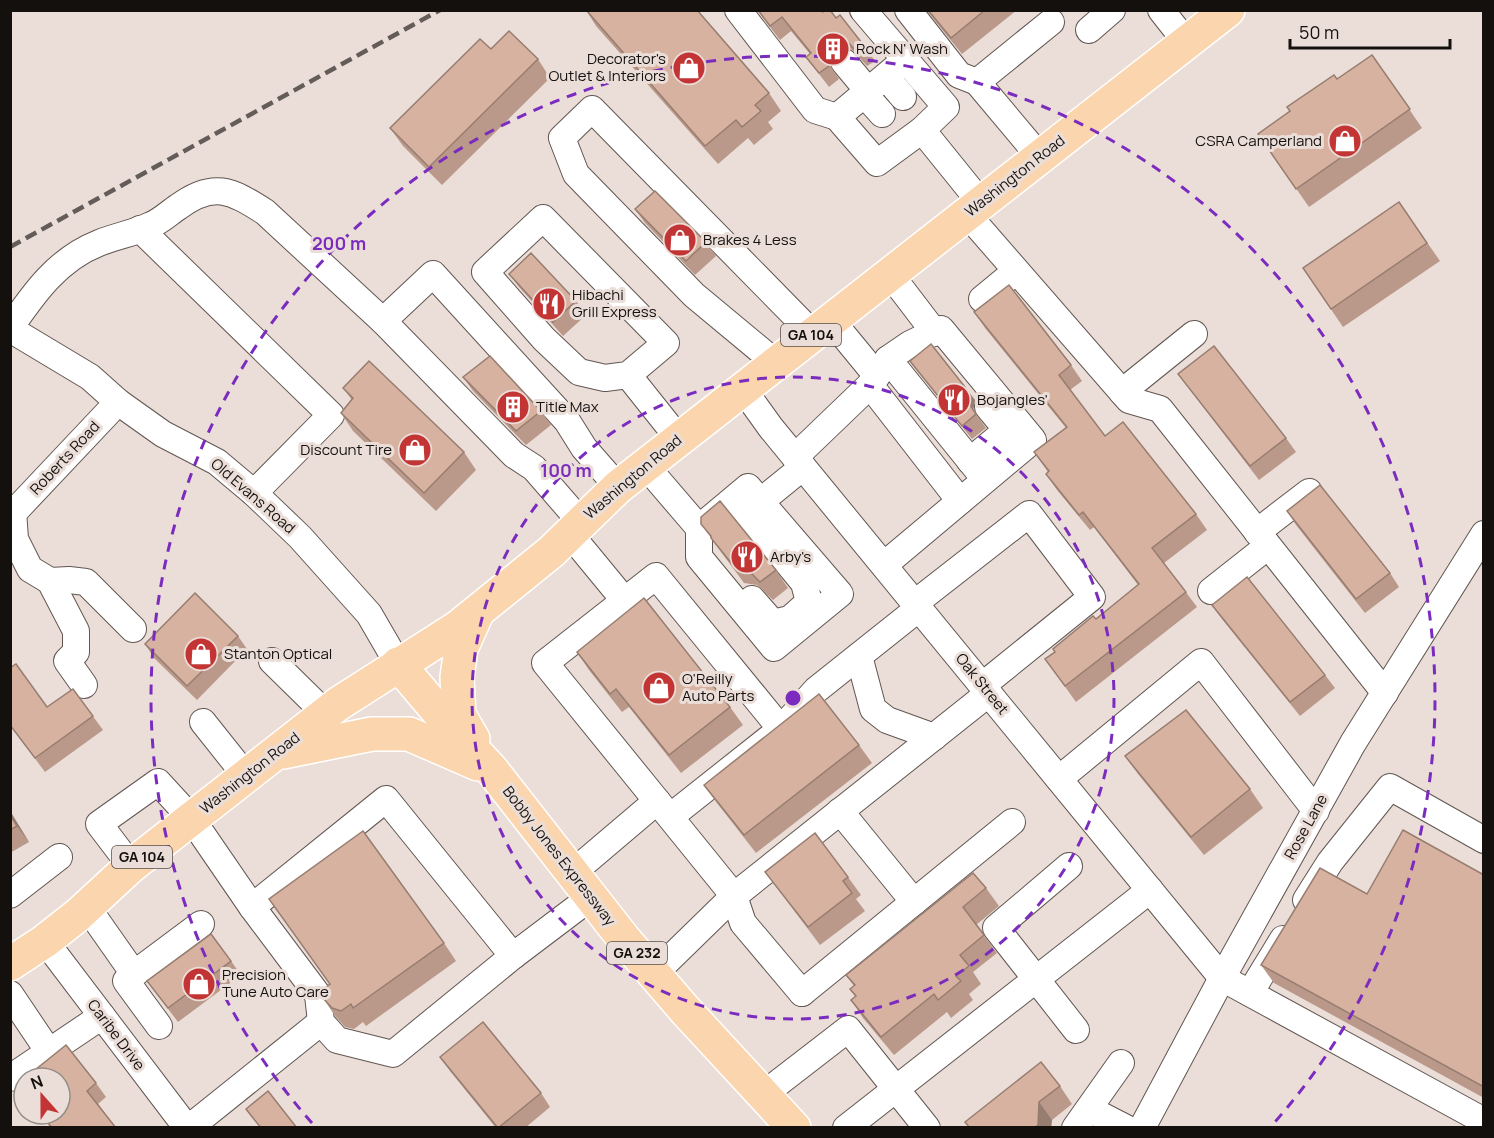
<svg xmlns="http://www.w3.org/2000/svg" width="1494" height="1138" viewBox="0 0 1494 1138" font-family="Manrope,sans-serif">
  <style>
    .lines { fill: none; stroke-linecap: round; stroke-linejoin: round }
    .minor-casing { stroke: #615651; stroke-width: 28 }
    .major-casing { stroke: #fff; stroke-width: 36 }
    .minor { stroke: #fff; stroke-width: 26 }
    .major { stroke: #fad5ad; stroke-width: 33 }
    .rail { stroke: #645c59; stroke-width: 4.5; stroke-dasharray: 12 6; stroke-linecap: butt }
    .wall { fill: #ba998a }
    .shaded-wall { fill: #977d70 }
    .building { fill: #d8b2a0; stroke: #977d70; stroke-width: 1.5 }
    .ring { fill: none; stroke: #7b2cbf; stroke-width: 3; stroke-dasharray: 10 8 }
    .labels { text-anchor: middle; stroke-width: 6; stroke-linejoin: round; paint-order: stroke }
    .shield { fill: #ebded8; stroke: #544e4b; stroke-width: 1.5 }
    .shield-label { font-size: 14px; font-weight: bold; fill: #14100e }
    .poi-label { font-size: 15px; fill: #14100e; stroke: #ebded8; text-anchor: start }
    .street-label { font-size: 15px; fill: #14100e; stroke: #ebded8 }
    .centre { fill: #7b2cbf; stroke: #ebded8; stroke-width: 3 }
    .ring-label { font-size: 18px; text-anchor: middle; font-weight: bold; fill: #7b2cbf; stroke: #ebded8; stroke-width: 6; stroke-linejoin: round; paint-order: stroke }
  </style>
  <rect width="100%" height="100%" fill="#ebded8"/>
  <g class="lines">
    <!-- minor casing -->
    <g class="minor-casing">
      <g id="minor">
        <polyline points="738,10 815,110 837,117 905,60"/>
        <polyline points="863,10 946,107 922,130 981,203"/>
        <polyline points="908,10 959,75 977,82"/>
        <polyline points="1161,10 1187,43"/>
        <polyline points="1089,30 1112,10"/>
        <polyline points="844,62 869,92"/>
        <polyline points="886,77 903,97"/>
        <polyline points="865,95 882,114"/>
        <polyline points="837,117 877,163 922,130"/>
        <polyline points="1040,157 977,82 1051,22"/>
        <polyline points="967,214 1129,400 1160,409 1385,693"/>
        <polygon points="543,218 666,343 628,375 605,378 579,372 544,339 485,272"/>
        <polyline points="140,229 331,415 254,493"/>
        <polyline points="890,274 935,333"/>
        <polyline points="982,299 1016,271"/>
        <polyline points="831,320 877,376"/>
        <polyline points="383,321 433,274 567,421 584,448 618,487"/>
        <path d="M10 328C34 293 58 259 99 243 116 236 135 233 151 225 161 221 169 213 178 207 213 181 231 190 265 212L383 321 514 455 534 468 580 521"/>
        <polyline points="10,329 90,377 118,402 163,434 217,462 254,493 300,537 369,614 398,664"/>
        <polyline points="888,359 980,473"/>
        <polyline points="777,364 694,295 576,174 562,138 592,109 813,334"/>
        <polyline points="628,375 679,439"/>
        <polyline points="870,385 960,501"/>
        <polyline points="743,389 771,428 1222,978 1484,1121"/>
        <polyline points="1122,392 1194,334"/>
        <polyline points="795,457 870,385 888,359 910,344 941,329 1033,440 884,565"/>
        <polyline points="970,461 1007,430 988,407"/>
        <polyline points="645,465 699,528 699,557 774,648 840,594 748,487 699,528"/>
        <polyline points="735,499 804,583 809,602 790,619 773,623 752,599"/>
        <polyline points="760,502 803,467"/>
        <polyline points="13,511 15,539 30,569 50,581 76,631 76,652 67,661 84,685"/>
        <polyline points="10,513 17,509 118,402"/>
        <polyline points="1257,532 1309,492"/>
        <polyline points="569,533 625,601"/>
        <polyline points="50,581 69,580 86,582 133,629"/>
        <polyline points="1211,591 1268,546"/>
        <polyline points="915,603 1029,514 1092,597 983,685"/>
        <polyline points="859,656 873,709 887,720 934,737"/>
        <polyline points="272,661 326,714"/>
        <polyline points="203,722 246,776"/>
        <polyline points="781,729 816,690 919,608"/>
        <polyline points="1059,779 1201,662 1316,811"/>
        <polyline points="840,811 914,902"/>
        <polyline points="670,817 781,729 656,576 545,663 657,801 734,896 743,923 802,993"/>
        <polyline points="131,866 99,824 158,782 191,818 252,907 318,995 321,1022 337,1040 393,1054 513,956 591,897"/>
        <polyline points="1069,866 996,928 1076,1030"/>
        <polyline points="571,874 657,801"/>
        <polyline points="10,895 59,857"/>
        <polyline points="1306,900 1330,862 1390,787 1484,840"/>
        <polyline points="87,907 134,974 201,924"/>
        <polyline points="252,907 386,799 513,956"/>
        <polyline points="45,941 187,1128"/>
        <polyline points="654,974 734,896 989,693"/>
        <polyline points="126,981 159,1026"/>
        <polyline points="802,993 1012,822"/>
        <polyline points="1250,993 1283,939"/>
        <polyline points="10,994 49,1052"/>
        <polyline points="10,1078 102,1016"/>
        <polyline points="764,1094 848,1029 927,1128"/>
        <polyline points="1089,1109 1126,1128"/>
        <polyline points="189,1128 321,1022"/>
        <polyline points="846,1128 1150,890"/>
        <polyline points="1075,1128 1121,1063"/>
        <polyline points="1142,1128 1222,978 1353,743 1484,534"/>
      </g>
    </g>
    <!-- major casing -->
    <g class="major-casing">
      <g id="major">
        <polyline points="398,664 448,723 491,769 624,939 685,1010 794,1128"/>
        <polyline points="473,739 459,715 457,677 461,649 477,613"/>
        <polyline points="283,752 372,734 409,734 478,764"/>
        <polyline points="10,964 45,941 78,915 131,866 338,704 457,628 551,552 618,487 1228,10"/>
      </g>
    </g>
    <!-- minor -->
    <use href="#minor" class="minor"/>
    <!-- major -->
    <use href="#major" class="major"/>
    <!-- rail -->
    <polyline class="rail" points="10,247 440,10"/>
  </g>
  <!-- wall -->
  <g class="wall">
    <polygon points="586,10 769,93 781,111 768,122 773,129 754,145 748,138 718,164 596,26"/>
    <polygon points="757,10 821,10 823,12 836,18 865,47 875,61 867,66 850,48 842,47 835,50 830,56 829,64 839,79 829,87 806,57 810,54 791,31 780,40"/>
    <polygon points="926,10 1017,10 962,54"/>
    <polygon points="491,49 538,59 550,78 442,185 403,146 390,128"/>
    <polygon points="1372,55 1422,128 1309,207 1258,134"/>
    <polygon points="1399,202 1440,261 1343,327 1303,268"/>
    <polygon points="635,209 706,242 716,256 695,275 645,223"/>
    <polygon points="509,274 576,301 586,315 563,336 519,287"/>
    <polygon points="974,312 1071,365 1082,381 1070,390 1105,436 1196,514 1207,530 1164,563 1197,607 1076,702 1045,659 1138,585 1094,527 1090,530 1057,490 1046,474 1048,472 1034,452 1066,428 985,328"/>
    <polygon points="910,361 975,400 973,410 986,428 972,439 920,374"/>
    <polygon points="1178,374 1286,438 1296,452 1259,480"/>
    <polygon points="463,377 541,411 551,425 526,445 473,391"/>
    <polygon points="343,388 464,452 476,470 436,511 353,431 341,413 352,400"/>
    <polygon points="1287,511 1390,573 1399,587 1365,613 1296,525"/>
    <polygon points="701,524 776,570 788,588 773,600 757,585 744,583 724,556"/>
    <polygon points="1212,605 1325,675 1335,688 1300,716 1222,619"/>
    <polygon points="238,636 247,649 197,700 154,658 145,644"/>
    <polygon points="577,652 730,707 743,725 681,773 629,707 622,712 589,670"/>
    <polygon points="73,689 103,730 45,772 10,725 47,707"/>
    <polygon points="859,745 872,763 756,853 717,803 704,785"/>
    <polygon points="1125,756 1250,789 1263,808 1204,855 1138,774"/>
    <polygon points="10,811 29,842 10,853"/>
    <polygon points="765,872 848,877 861,895 856,899 865,911 820,945"/>
    <polygon points="1484,875 1484,1098 1274,983 1261,965 1367,894"/>
    <polygon points="986,888 999,906 976,925 997,953 973,972 981,984 969,994 973,1000 951,1018 947,1012 894,1055 863,1018 851,1000 855,996 850,989 854,986 846,975"/>
    <polygon points="444,943 456,961 366,1026 363,1022 354,1029 345,1027 335,1016 323,998"/>
    <polygon points="231,961 241,975 178,1022 147,981"/>
    <polygon points="440,1057 541,1093 550,1107 525,1128 496,1128 450,1071"/>
    <polygon points="96,1083 106,1097 98,1104 116,1128 51,1128 40,1114 60,1114"/>
    <polygon points="1060,1086 1072,1104 1052,1120 1051,1128 969,1128"/>
  </g>
  <!-- shaded-wall -->
  <g class="shaded-wall">
    <polygon points="825,36 835,50 830,56 829,64 839,79 820,50 821,42"/>
    <polygon points="965,387 975,400 973,410 964,396"/>
    <polygon points="10,811 29,842 17,826 10,815"/>
    <polygon points="1039,1102 1052,1120 1051,1128 1040,1128 1038,1125"/>
  </g>
  <!-- building -->
  <g class="building">
    <polygon points="586,10 697,10 769,93 755,105 761,111 742,127 736,120 705,146"/>
    <polygon points="758,10 821,10 823,12 825,10 830,10 836,18 840,15 865,47 858,53 840,34 832,33 825,36 821,42 820,50 829,66 819,73 806,57 811,53 782,17 770,26"/>
    <polygon points="928,10 985,10 951,38"/>
    <polygon points="509,31 538,59 429,167 390,128 480,39 491,49"/>
    <polygon points="1372,55 1410,109 1296,189 1258,134 1290,111 1287,107 1334,75 1337,79"/>
    <polygon points="655,191 706,242 686,261 635,209"/>
    <polygon points="1399,202 1427,243 1331,309 1303,268"/>
    <polygon points="531,253 576,301 553,322 509,274"/>
    <polygon points="1009,285 1071,365 1059,375 1105,436 1123,422 1196,514 1152,548 1186,592 1065,686 1045,659 1055,652 1053,649 1093,616 1096,619 1139,584 1083,512 1079,515 1046,474 1049,471 1034,452 1067,427 974,312"/>
    <polygon points="931,344 965,387 964,396 976,414 962,426 910,361"/>
    <polygon points="1214,346 1286,438 1250,466 1178,374"/>
    <polygon points="490,356 541,411 516,431 463,377"/>
    <polygon points="369,361 464,452 424,493 341,413 353,398 343,388"/>
    <polygon points="1320,485 1390,573 1356,599 1287,511"/>
    <polygon points="720,501 776,570 760,582 745,567 732,564 711,538 711,536 701,524 701,517"/>
    <polygon points="1247,577 1325,675 1290,702 1212,605"/>
    <polygon points="195,593 238,636 187,686 145,644"/>
    <polygon points="644,598 730,707 669,755 616,689 610,694 577,652"/>
    <polygon points="16,664 47,707 73,689 93,716 35,758 10,725 10,668"/>
    <polygon points="819,694 859,745 744,835 704,785"/>
    <polygon points="1186,710 1250,789 1191,837 1125,756"/>
    <polygon points="10,815 17,826 10,830"/>
    <polygon points="1403,830 1484,875 1484,1087 1261,965 1320,868 1367,894"/>
    <polygon points="363,831 444,943 353,1008 351,1004 341,1011 332,1008 323,998 322,990 330,984 269,899"/>
    <polygon points="815,833 848,877 843,881 852,893 808,927 765,872"/>
    <polygon points="973,873 986,888 963,907 984,935 960,955 969,966 956,976 961,981 938,1000 934,994 881,1037 851,1000 856,996 850,989 855,985 846,975"/>
    <polygon points="211,934 231,961 168,1008 147,981"/>
    <polygon points="483,1022 541,1093 498,1128 440,1057"/>
    <polygon points="66,1045 96,1083 87,1091 116,1128 52,1128 41,1114 60,1114 60,1078 25,1078"/>
    <polygon points="1041,1062 1060,1086 1039,1102 1038,1125 1034,1128 970,1128 965,1122"/>
    <polygon points="24,1079 24,1092 18,1084"/>
    <polygon points="268,1091 297,1128 261,1128 246,1109"/>
  </g>
  <!-- distance rings -->
  <g class="ring">
    <circle cx="793" cy="698" r="321"/>
    <path d="M312 1123A642 642 0 1 1 1274 1123"/>
  </g>
  <!-- icons -->
  <defs>
    <g id="building-disc" transform="scale(1.725)"><circle r="9.5" fill="#c33434" stroke="#ebded8"/><path d="M-4-6H4V6H1V3H-1V6H-4ZM-2.5-4.3h1.7v1.8h-1.7ZM.8-4.3h1.7v1.8H.8ZM-2.5-1h1.7V.8h-1.7ZM.8-1h1.7V.8H.8Z" fill="#fff"/></g>
    <g id="shop-disc" transform="scale(1.725)"><circle r="9.5" fill="#c33434" stroke="#ebded8"/><path d="M-5-2.5h2.3a2.7 3.5 0 0 1 5.4 0H5L5.5 6h-11ZM-1.5-2.5h3a1.5 2.3 0 0 0-3 0Z" fill="#fff"/></g>
    <g id="restaurant-disc" transform="scale(1.725)"><circle r="9.5" fill="#c33434" stroke="#ebded8"/><path d="M-5-6h1v4h1v-4h1v4h1v-4h1v5L-1.5 .5V6h-2V.5L-5-1ZM5-6V6H3V1.5H1.5Q1.5-4 5-6Z" fill="#fff"/></g>
  </defs>
  <g fill-rule="evenodd">
    <use href="#building-disc" x="833" y="49"/>
    <use href="#shop-disc" x="689" y="68"/>
    <use href="#shop-disc" x="1345" y="141"/>
    <use href="#shop-disc" x="680" y="240"/>
    <use href="#restaurant-disc" x="549" y="304"/>
    <use href="#restaurant-disc" x="954" y="400"/>
    <use href="#building-disc" x="513" y="407"/>
    <use href="#shop-disc" x="415" y="450"/>
    <use href="#restaurant-disc" x="747" y="557"/>
    <use href="#shop-disc" x="201" y="654"/>
    <use href="#shop-disc" x="659" y="688"/>
    <use href="#shop-disc" x="199" y="984"/>
  </g>
  <g class="labels">
    <!-- shield labels -->
    <g class="shield">
      <rect x="781" y="324" width="60" height="22" rx="4.5"/>
      <rect x="112" y="846" width="60" height="22" rx="4.5"/>
      <rect x="607" y="942" width="60" height="22" rx="4.5"/>
    </g>
    <g class="shield-label">
      <text x="811" y="340">GA 104</text>
      <text x="142" y="862">GA 104</text>
      <text x="637" y="958">GA 232</text>
    </g>
    <!-- poi labels -->
    <g class="poi-label">
      <text x="856" y="54">Rock N' Wash</text>
      <text x="666" y="64" text-anchor="end">Decorator's<tspan x="666" dy="17">Outlet &amp; Interiors</tspan></text>
      <text x="1322" y="146" text-anchor="end">CSRA Camperland</text>
      <text x="703" y="245">Brakes 4 Less</text>
      <text x="572" y="300">Hibachi<tspan x="572" dy="17">Grill Express</tspan></text>
      <text x="977" y="405">Bojangles'</text>
      <text x="536" y="412">Title Max</text>
      <text x="392" y="455" text-anchor="end">Discount Tire</text>
      <text x="770" y="562">Arby's</text>
      <text x="224" y="659">Stanton Optical</text>
      <text x="682" y="684">O'Reilly<tspan x="682" dy="17">Auto Parts</tspan></text>
      <text x="222" y="980">Precision<tspan x="222" dy="17">Tune Auto Care</tspan></text>
    </g>
    <!-- street labels -->
    <g class="street-label">
      <text transform="translate(1015 176) rotate(-38)" y="5">Washington Road</text>
      <text transform="translate(65 458) rotate(-47)" y="5">Roberts Road</text>
      <text transform="translate(633 477) rotate(-40)" y="5">Washington Road</text>
      <text transform="translate(253 496) rotate(41)" y="5">Old Evans Road</text>
      <text transform="translate(982 684) rotate(51)" y="5">Oak Street</text>
      <text transform="translate(250 773) rotate(-38)" y="5">Washington Road</text>
      <text transform="translate(1306 827) rotate(-61)" y="5">Rose Lane</text>
      <text transform="translate(559 856) rotate(52)" y="5">Bobby Jones Expressway</text>
      <text transform="translate(116 1035) rotate(53)" y="5">Caribe Drive</text>
    </g>
  </g>
  <circle cx="793" cy="698" r="9" class="centre"/>
  <g class="ring-label">
    <text x="339" y="250">200 m</text>
    <text x="566" y="477">100 m</text>
  </g>
  <!-- border -->
  <rect width="1494" height="1138" fill="none" stroke="#14100e" stroke-width="24"/>
  <!-- north arrow -->
  <g transform="translate(42 1096) rotate(339)"><circle r="28" fill="#ebded8" stroke="#958c87" stroke-width="1.5"/>
  <path d="M0-4.5L10 22L0 15L-10 22Z" fill="#c33434"/>
  <text y="-9" font-size="16" font-weight="bold" text-anchor="middle" fill="#14100e">N</text>
  </g>
  <!-- scale -->
  <path d="M1290 39v9h160v-9" fill="none" stroke="#14100e" stroke-width="3"/>
  <text x="1299" y="39" font-size="18" fill="#14100e" stroke="#ebded8" stroke-width="4.5" paint-order="stroke">50 m</text>
</svg>
